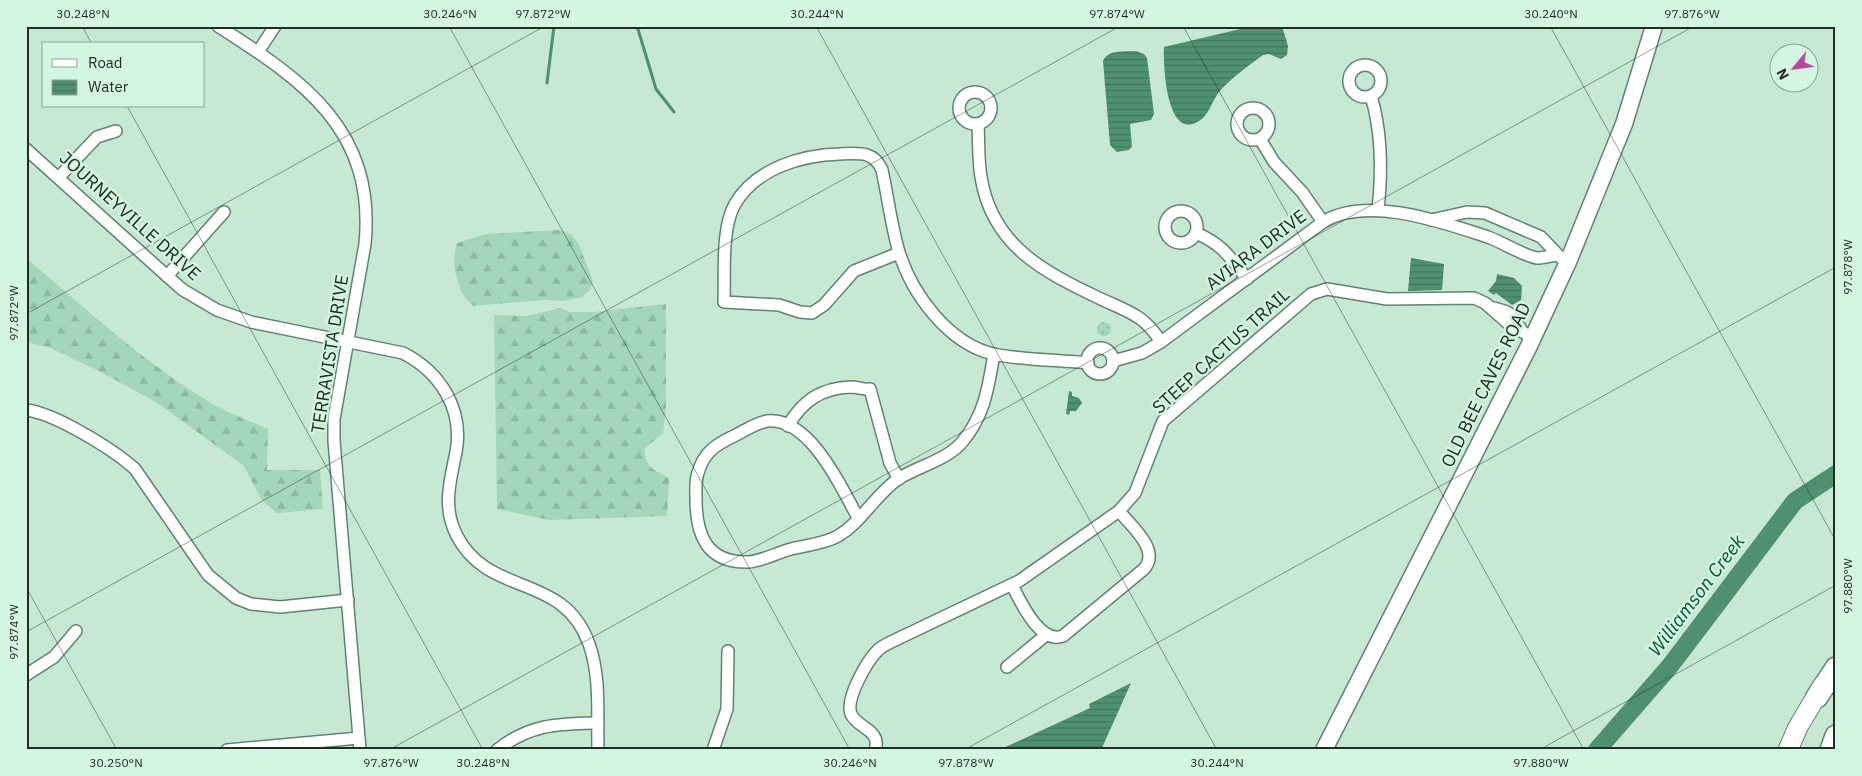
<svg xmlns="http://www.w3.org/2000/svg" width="1862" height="776" viewBox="0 0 1862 776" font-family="'IBM Plex Sans',sans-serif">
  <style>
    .forest { fill: url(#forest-firs) }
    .park { fill: url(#park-dots) }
    .water { fill: url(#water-rules) }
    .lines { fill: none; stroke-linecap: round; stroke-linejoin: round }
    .stream { stroke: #4f916f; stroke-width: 3 }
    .river { stroke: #4f916f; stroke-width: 18 }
    .street-casing { stroke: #638271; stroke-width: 14 }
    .secondary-casing { stroke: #638271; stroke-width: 19 }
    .primary-casing { stroke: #638271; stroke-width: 21 }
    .highway-casing { stroke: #638271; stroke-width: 24 }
    .street { stroke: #fff; stroke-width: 11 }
    .secondary { stroke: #fff; stroke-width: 16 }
    .primary { stroke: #fff; stroke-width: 19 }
    .highway { stroke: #fff; stroke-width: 21 }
    .ticks { fill: none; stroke: #202d26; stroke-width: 1; stroke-opacity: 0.45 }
    .labels { text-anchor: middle; stroke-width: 4.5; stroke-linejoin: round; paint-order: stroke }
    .street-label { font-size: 18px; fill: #202d26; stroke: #d3f5e2 }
    .water-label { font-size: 19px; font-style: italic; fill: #005837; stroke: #d3f5e2 }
    .neatline { fill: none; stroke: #202d26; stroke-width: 2 }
    .ticks-label { font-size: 12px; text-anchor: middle; fill: #202d26 }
  </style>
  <defs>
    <pattern id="forest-firs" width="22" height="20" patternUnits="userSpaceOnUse" patternTransform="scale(1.25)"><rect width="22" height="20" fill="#a4d7ba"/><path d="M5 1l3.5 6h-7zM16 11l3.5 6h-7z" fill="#8db9a0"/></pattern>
    <pattern id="park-dots" width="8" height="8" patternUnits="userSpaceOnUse" patternTransform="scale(1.25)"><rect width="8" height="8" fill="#a4d7ba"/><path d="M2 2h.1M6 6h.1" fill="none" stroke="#8db9a0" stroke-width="1.8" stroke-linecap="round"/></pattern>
    <pattern id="water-rules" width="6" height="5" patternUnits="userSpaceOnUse" patternTransform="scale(1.25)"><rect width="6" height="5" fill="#4f916f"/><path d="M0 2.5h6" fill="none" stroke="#41775b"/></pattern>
  </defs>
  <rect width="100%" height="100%" fill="#c6e8d4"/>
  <!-- forest -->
  <g class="forest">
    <path d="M559 230 571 234 579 245 593 281 590 290 582 297 564 301 544 300 473 306C457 293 450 263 457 243L486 234Z"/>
    <path d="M26 258C84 307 141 360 206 400 225 412 248 420 268 429L267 470H320L323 509 277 513 261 499 244 466 156 402 97 370 48 347 26 342Z"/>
    <path d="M666 304V407L663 433 645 448C643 466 654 470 669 478L667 516 549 520 497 509 494 315 526 316 560 308 570 312H593Z"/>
  </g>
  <!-- park -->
  <circle class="park" cx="1104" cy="329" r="7"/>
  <!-- water -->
  <g class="water">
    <path d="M1253 26H1282L1288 46 1287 55 1281 59 1269 54 1263 55C1249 65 1230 79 1219 92 1212 101 1209 115 1199 121 1166 142 1163 63 1164 47Z"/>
    <path d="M1136 51 1144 54 1147 58 1154 114 1151 120 1130 124 1132 146 1129 150 1117 152 1110 145 1103 61C1108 49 1125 52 1136 51Z"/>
    <polygon points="1411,258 1444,264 1442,290 1408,291"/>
    <polygon points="1497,274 1514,278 1522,286 1521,300 1512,305 1496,293 1494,295 1488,291 1496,281"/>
    <polygon points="1069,391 1072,392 1072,396 1079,398 1082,403 1076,411 1070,411 1069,415 1066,414"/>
    <polygon points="1131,683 1101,750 999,750 1090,708 1089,704"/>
  </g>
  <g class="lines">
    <!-- stream -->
    <g class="stream">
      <polyline points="637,26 656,89 674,112"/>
      <polyline points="547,83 554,26"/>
    </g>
    <!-- river -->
    <polyline class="river" points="1597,750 1670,666 1795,501 1836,474"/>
    <!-- street casing -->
    <g class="street-casing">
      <g id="street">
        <path d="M218 26C304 81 376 130 365 244L334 419V441L360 750"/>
        <polyline points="258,52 275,26"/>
        <circle cx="1365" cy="81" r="16"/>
        <circle cx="975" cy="108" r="16"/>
        <path d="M1371 96C1382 132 1382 173 1378 210"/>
        <circle cx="1253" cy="124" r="16"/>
        <path d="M978 124C979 142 978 160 981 177 992 246 1044 272 1101 299 1129 312 1144 315 1161 342"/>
        <polyline points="1260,139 1274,162 1302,192 1323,222"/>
        <path d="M26 149 167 276 183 290 217 310 251 322 403 353C440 372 464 409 456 452 450 482 442 507 457 536 489 598 564 572 589 644 601 677 597 716 598 750"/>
        <polyline points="59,177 97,137 116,131"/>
        <circle cx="1181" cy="227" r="16"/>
        <polyline points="1431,220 1467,212 1485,213 1541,237 1561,258"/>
        <path d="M1196 233C1222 244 1230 257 1247 279"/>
        <path d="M899 253 854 271 824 305 812 313 800 312 779 305 724 302C725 274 721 228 735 204 756 168 802 155 840 154 859 153 874 151 882 170 888 197 891 225 899 252 912 294 948 343 993 354 1022 360 1058 360 1088 363"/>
        <polyline points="167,276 224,212"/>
        <path d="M1490 307C1513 313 1509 311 1522 331"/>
        <circle cx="1100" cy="361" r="13"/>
        <path d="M1113 361 1142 353 1161 342 1323 222C1367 195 1442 222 1488 237 1502 242 1524 256 1537 258 1543 258 1550 256 1556 255"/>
        <path d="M26 410C55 413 114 450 135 469L208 575 236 598 251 604 280 607 348 600"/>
        <path d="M788 426C802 401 821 388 851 387 858 387 864 390 870 389L890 463 899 479"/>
        <path d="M858 518C842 488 809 416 767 421 756 423 746 430 736 435 717 444 704 451 698 473 695 481 696 491 696 499 696 534 706 563 748 562 763 561 776 553 791 549 806 545 824 544 838 536 862 522 875 495 898 479 918 466 948 460 963 441 985 414 988 388 994 354"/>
        <path d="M1012 585C1020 601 1040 645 1063 636L1144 569C1161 550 1131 526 1119 511"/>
        <polyline points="1007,667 1046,635"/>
        <polyline points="26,675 54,657 76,631"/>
        <polyline points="227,750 359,738"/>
        <path d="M497 750C530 724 557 724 597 723"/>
        <polyline points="713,750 727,709 728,651"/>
        <path d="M875 750C882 730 857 728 851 714 845 699 867 661 878 650 881 647 887 644 891 642L1019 581 1119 511 1135 493 1163 421 1311 294 1327 289 1387 299 1474 298 1485 303 1510 325 1533 338"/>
      </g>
    </g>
    <!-- secondary casing -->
    <g class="secondary-casing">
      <polyline id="secondary" points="1324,750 1528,348 1568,262 1624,124 1654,26"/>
    </g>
    <!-- primary casing -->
    <g class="primary-casing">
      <polyline id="primary" points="1788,750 1798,727 1823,685"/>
    </g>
    <!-- highway casing -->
    <g class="highway-casing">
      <g id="highway">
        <polyline points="1817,697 1836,668"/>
        <polyline points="1831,750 1836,736"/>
      </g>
    </g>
    <!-- street -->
    <use href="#street" class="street"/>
    <!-- secondary -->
    <use href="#secondary" class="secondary"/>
    <!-- primary -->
    <use href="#primary" class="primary"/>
    <!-- highway -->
    <use href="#highway" class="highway"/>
  </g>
  <!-- ticks -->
  <path class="ticks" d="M82 26 92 44M449 26 850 750M816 26 1217 750M1183 26 1584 750M1550 26 1836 541M127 106 483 750M26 314 545 26M26 587 117 750M26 632 1120 26M389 750 1694 26M964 750 1836 267M1539 750 1836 585"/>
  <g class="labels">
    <!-- street labels -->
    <g class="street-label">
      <text transform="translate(130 216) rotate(42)" y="6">JOURNEYVILLE DRIVE</text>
      <text transform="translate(1256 250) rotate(-37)" y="6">AVIARA DRIVE</text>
      <text transform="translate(1221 351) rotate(-42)" y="6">STEEP CACTUS TRAIL</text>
      <text transform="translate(330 354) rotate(-81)" y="6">TERRAVISTA DRIVE</text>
      <text transform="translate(1486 385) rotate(-64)" y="6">OLD BEE CAVES ROAD</text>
    </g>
    <!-- water labels -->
    <g class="water-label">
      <text transform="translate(1696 595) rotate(-53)" y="7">Williamson Creek</text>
    </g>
  </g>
  <!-- border -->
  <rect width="1862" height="776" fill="none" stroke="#d3f5e2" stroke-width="55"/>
  <!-- legend -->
  <rect x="42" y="42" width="162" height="65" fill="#d3f5e2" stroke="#8ba597"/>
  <rect x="52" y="59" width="25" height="8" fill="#ffffff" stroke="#8ba597"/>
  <text x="88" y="68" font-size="15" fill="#202d26">Road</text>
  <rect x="52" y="80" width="25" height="15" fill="url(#water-rules)" stroke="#8ba597"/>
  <text x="88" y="92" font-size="15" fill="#202d26">Water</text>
  <!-- north arrow -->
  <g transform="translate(1794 68) rotate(241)"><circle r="24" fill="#d3f5e2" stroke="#8ba597"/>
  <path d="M0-4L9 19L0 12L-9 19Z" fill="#be479e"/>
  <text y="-8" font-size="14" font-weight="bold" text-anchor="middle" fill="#202d26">N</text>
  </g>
  <rect x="28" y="28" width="1806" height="720" class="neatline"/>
  <g class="ticks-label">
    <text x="83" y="18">30.248°N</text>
    <text x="450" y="18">30.246°N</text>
    <text x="543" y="18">97.872°W</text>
    <text x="817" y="18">30.244°N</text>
    <text x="1117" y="18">97.874°W</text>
    <text x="1551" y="18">30.240°N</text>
    <text x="1692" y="18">97.876°W</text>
    <text transform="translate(1848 267) rotate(-90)" y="4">97.878°W</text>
    <text transform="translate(14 313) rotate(-90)" y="4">97.872°W</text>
    <text transform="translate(1848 586) rotate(-90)" y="4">97.880°W</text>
    <text transform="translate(14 632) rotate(-90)" y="4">97.874°W</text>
    <text x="116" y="767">30.250°N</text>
    <text x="391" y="767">97.876°W</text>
    <text x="483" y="767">30.248°N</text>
    <text x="850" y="767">30.246°N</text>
    <text x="966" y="767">97.878°W</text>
    <text x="1217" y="767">30.244°N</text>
    <text x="1541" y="767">97.880°W</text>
  </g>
</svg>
